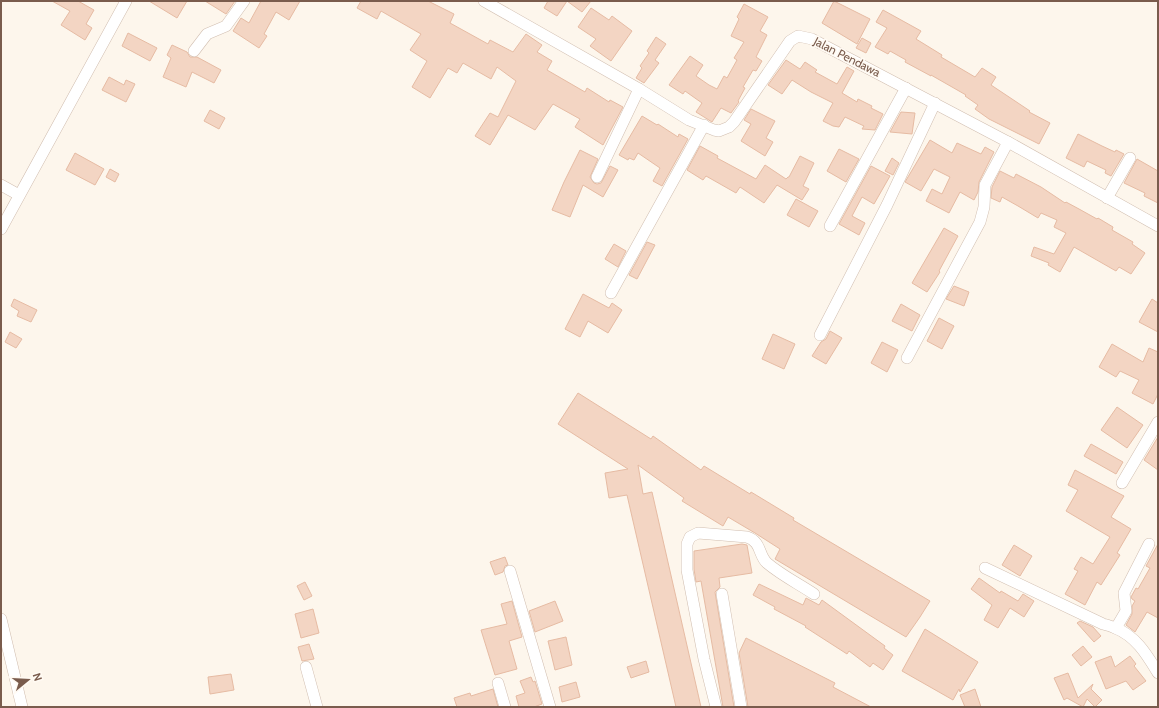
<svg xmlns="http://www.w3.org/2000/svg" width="1159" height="708" viewBox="0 0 1159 708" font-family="Cabin,sans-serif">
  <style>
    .building { fill: #f3d5c3; stroke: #e6bba3 }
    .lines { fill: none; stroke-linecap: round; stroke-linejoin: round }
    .minor-casing { stroke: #d1beb0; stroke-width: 12 }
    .minor { stroke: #fff; stroke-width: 11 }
    .labels { text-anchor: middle; stroke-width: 3.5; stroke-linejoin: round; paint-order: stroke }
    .street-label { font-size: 12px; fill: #7a5c4d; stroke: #fffaf3 }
  </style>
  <rect width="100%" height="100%" fill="#fdf6ec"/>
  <!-- building -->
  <g class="building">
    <polygon points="52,1 78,1 94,10 86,24 92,28 85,40 61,25 70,11"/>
    <polygon points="149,1 187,1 177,18"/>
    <polygon points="205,1 235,1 226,14"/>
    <polygon points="261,1 300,1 289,20 276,12 264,34 267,36 259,48 233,31 241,18 249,23"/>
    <polygon points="361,1 428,1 454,14 450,23 488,44 490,40 513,52 526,34 542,45 537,52 552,61 547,70 585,92 587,88 609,102 610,100 623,107 603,145 575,127 580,119 553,104 535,130 508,115 490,145 475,136 490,113 498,117 516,81 497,67 491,79 463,63 457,73 448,68 430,98 412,87 427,61 410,50 421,34 381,11 377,19 357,8"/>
    <polygon points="548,1 567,1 557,16 544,8"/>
    <polygon points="567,1 591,1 582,12"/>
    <polygon points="834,1 870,19 857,44 822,23"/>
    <polygon points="744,4 768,17 760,31 767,35 756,57 762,61 756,71 753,70 743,87 745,88 738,101 739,102 731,113 721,108 712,122 696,112 702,103 685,91 683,94 669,85 690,56 703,65 696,76 709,85 717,89 724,76 727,78 737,60 734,58 744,42 731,36 739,19 737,17"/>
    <polygon points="591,8 609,20 612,16 632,31 611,61 590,46 596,39 578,27"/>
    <polygon points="883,10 921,31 916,39 942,55 941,57 975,77 982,68 996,77 991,85 1030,111 1029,112 1050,123 1039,144 989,119 975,109 978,105 965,96 966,95 931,75 931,76 905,62 906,60 890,51 888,54 875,47 887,28 876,22"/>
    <polygon points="128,33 157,48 150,61 122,46"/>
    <polygon points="656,37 666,44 655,60 659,63 644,83 636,78 642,68 640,66 649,53 647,51"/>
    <polygon points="862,38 871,43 866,53 856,48"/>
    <polygon points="172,45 187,52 190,57 197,57 221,70 214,83 192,72 186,87 163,77 171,58 167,55"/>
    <polygon points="786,60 800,69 805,62 817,70 815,72 837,84 847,67 854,71 842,93 857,102 858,99 872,106 871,108 883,114 875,130 862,129 864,126 845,117 839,127 833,126 823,121 833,103 811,92 792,80 782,94 768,85"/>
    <polygon points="109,77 124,85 126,80 135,84 126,102 102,90"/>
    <polygon points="751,109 775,121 766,138 773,142 765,156 741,141 751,124 744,120"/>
    <polygon points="210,110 225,118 219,129 204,121"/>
    <polygon points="901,112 915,113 912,134 890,132"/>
    <polygon points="642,116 657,125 658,124 678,137 679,134 688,139 662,186 653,181 660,168 638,153 634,160 629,158 628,160 619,155"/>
    <polygon points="1078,134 1102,146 1115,152 1116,150 1124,154 1111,176 1105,173 1106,170 1087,161 1084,167 1066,158"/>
    <polygon points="930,140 952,153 957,143 981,154 985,147 994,152 979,182 978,192 974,200 960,192 949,213 926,201 932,189 942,194 950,177 934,169 921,191 905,182"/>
    <polygon points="700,146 718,156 717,158 756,179 765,165 786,179 788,177 789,177 800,156 814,163 803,186 809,189 802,200 777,185 764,203 740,187 736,193 706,176 703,180 687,170"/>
    <polygon points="839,149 859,159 846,182 827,171"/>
    <polygon points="580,150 598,159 590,177 594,183 597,184 601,183 610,166 618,170 603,197 583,185 570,217 552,210 564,182"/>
    <polygon points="75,153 104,169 95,185 66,170"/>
    <polygon points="892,158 899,163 893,175 885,171"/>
    <polygon points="1137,159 1158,171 1158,203 1144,196 1145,193 1124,183"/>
    <polygon points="871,166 890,176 874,204 862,197 852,216 865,223 859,235 839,224"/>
    <polygon points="110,169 119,174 115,182 106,177"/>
    <polygon points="1000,171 1014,178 1016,174 1041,187 1065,203 1066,202 1079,209 1097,219 1098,218 1113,227 1112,230 1133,242 1132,244 1145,253 1131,274 1119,267 1116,271 1074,247 1060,272 1048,265 1049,263 1031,256 1034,247 1054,254 1066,233 1054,227 1057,220 1041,213 1038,218 1018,206 1002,197 1000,202 991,198 992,187"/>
    <polygon points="796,199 818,211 809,227 787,215"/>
    <polygon points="944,228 958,236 939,271 940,272 927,292 912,283"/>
    <polygon points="647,242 655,245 637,279 629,275"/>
    <polygon points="614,244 626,251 618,267 605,259"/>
    <polygon points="954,286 969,292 964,306 946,299"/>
    <polygon points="583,294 609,308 612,303 622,310 608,333 588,321 580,337 565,329"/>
    <polygon points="14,299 37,310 31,322 17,316 19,311 11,306"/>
    <polygon points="1152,299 1158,303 1158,332 1139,322"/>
    <polygon points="901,304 920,315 912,331 892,321"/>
    <polygon points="939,318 954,326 942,349 927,341"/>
    <polygon points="830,331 842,338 826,364 812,356 821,342 826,339"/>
    <polygon points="10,332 22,339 16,348 5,342"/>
    <polygon points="773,334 795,344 784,369 762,359"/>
    <polygon points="882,342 898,350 887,372 871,363"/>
    <polygon points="1112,344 1143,362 1149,348 1158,352 1158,394 1153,404 1132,393 1139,380 1120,371 1116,377 1099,367"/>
    <polygon points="578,393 651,439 653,436 701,470 704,466 750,494 751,492 794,518 793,520 930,601 920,617 906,637 775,559 780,549 755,533 728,517 723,526 682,501 684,498 638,465 643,494 652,492 701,707 676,707 627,495 609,498 605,473 628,469 558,424"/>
    <polygon points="1117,407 1143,425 1127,448 1101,430"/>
    <polygon points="1158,437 1158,470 1144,460"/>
    <polygon points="1091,444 1123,462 1116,474 1084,456"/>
    <polygon points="1075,470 1124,496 1111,517 1131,529 1117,553 1120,555 1101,585 1097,582 1085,605 1065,594 1078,571 1074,569 1081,557 1093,564 1110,537 1066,511 1078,490 1068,485"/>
    <polygon points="742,544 747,545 752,573 719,578 720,587 715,592 734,707 723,707 701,581 696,582 694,569 694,551"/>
    <polygon points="1158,544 1158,618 1147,612 1135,632 1126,625 1132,614 1132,606 1135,601 1132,599 1131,597 1136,588 1138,589 1150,568 1146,566"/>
    <polygon points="1014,545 1032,556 1020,576 1002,565"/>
    <polygon points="505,557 508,565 505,566 503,572 495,575 490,562"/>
    <polygon points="979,578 1000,593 1001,591 1018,601 1023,594 1034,601 1024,617 1010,608 998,628 984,620 992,605 971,589"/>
    <polygon points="305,582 312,596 304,600 297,586"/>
    <polygon points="759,584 803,605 806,598 819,605 822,600 885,646 884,648 893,655 883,670 873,663 870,667 849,651 847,654 805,627 806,626 774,609 775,607 753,595"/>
    <polygon points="512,601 522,637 509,641 517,669 495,675 481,630 507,624 501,604"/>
    <polygon points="555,601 563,621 535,632 529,611"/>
    <polygon points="313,609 319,633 301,638 295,614"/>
    <polygon points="1080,621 1093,627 1101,636 1094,642 1077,623"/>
    <polygon points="925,629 978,662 960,692 959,689 953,700 902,671"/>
    <polygon points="566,637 572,665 555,670 548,641"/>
    <polygon points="746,638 835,683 833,687 871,707 748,707 739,653"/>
    <polygon points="309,644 314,659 302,661 298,647"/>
    <polygon points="1083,646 1092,657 1081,666 1072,655"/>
    <polygon points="1111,656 1115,667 1130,656 1136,664 1134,666 1146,681 1133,690 1126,681 1106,689 1095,662"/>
    <polygon points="646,661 649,672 631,678 627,667"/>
    <polygon points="1068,673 1078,698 1093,684 1091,689 1102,700 1095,707 1087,699 1083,707 1067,698 1064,700 1054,678"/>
    <polygon points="231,674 234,690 210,694 208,677"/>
    <polygon points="531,677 533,682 535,681 542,704 534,707 519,707 516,696 525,693 520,681"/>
    <polygon points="576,682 580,697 562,702 559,687"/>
    <polygon points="493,689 498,707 457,707 454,698 470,693 471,696"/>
    <polygon points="975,689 981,707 965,707 960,695"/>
  </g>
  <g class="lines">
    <!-- minor casing -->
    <g class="minor-casing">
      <g id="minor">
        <polyline points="484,1 639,89 689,120 714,130 719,131 729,127 734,122 790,41 798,36 812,39 1008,142 1158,226"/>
        <polyline points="194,51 207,34 226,26 244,1"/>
        <polyline points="597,177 639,89"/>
        <polyline points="1,185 19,195"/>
        <polyline points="1107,198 1130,158"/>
        <polyline points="830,226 906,88"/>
        <polyline points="1,229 126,1"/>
        <polyline points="611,293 704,125"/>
        <polyline points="820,335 887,205 935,103"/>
        <polyline points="907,358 980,222 984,207 985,185 1008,142"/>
        <polyline points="1122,483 1158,422"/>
        <path d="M985 568 1103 624C1107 625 1111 626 1115 628 1136 636 1147 655 1158 673"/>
        <polyline points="510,571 550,707"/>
        <polyline points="722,594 741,707"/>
        <polyline points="1,619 22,707"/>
        <polyline points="1116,628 1126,611 1124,593 1149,544"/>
        <polyline points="306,667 317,707"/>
        <polyline points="498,683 505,707"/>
        <path d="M716 707 704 659 687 570V544L690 537 698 533 747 537C762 542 758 555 767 563 781 575 799 584 814 594"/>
      </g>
    </g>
    <!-- minor -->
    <use href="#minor" class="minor"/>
  </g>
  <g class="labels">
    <!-- street labels -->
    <g class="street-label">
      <text transform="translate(847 57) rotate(27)" y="4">Jalan Pendawa</text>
    </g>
  </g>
  <!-- border -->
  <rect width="1159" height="708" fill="none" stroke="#7a5c4d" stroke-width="4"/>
  <!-- north arrow -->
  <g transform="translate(28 680) rotate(72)" stroke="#fffaf3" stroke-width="3" paint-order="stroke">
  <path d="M0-3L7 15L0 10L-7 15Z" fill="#7a5c4d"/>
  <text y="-6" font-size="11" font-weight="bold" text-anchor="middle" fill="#7a5c4d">N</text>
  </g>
</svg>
